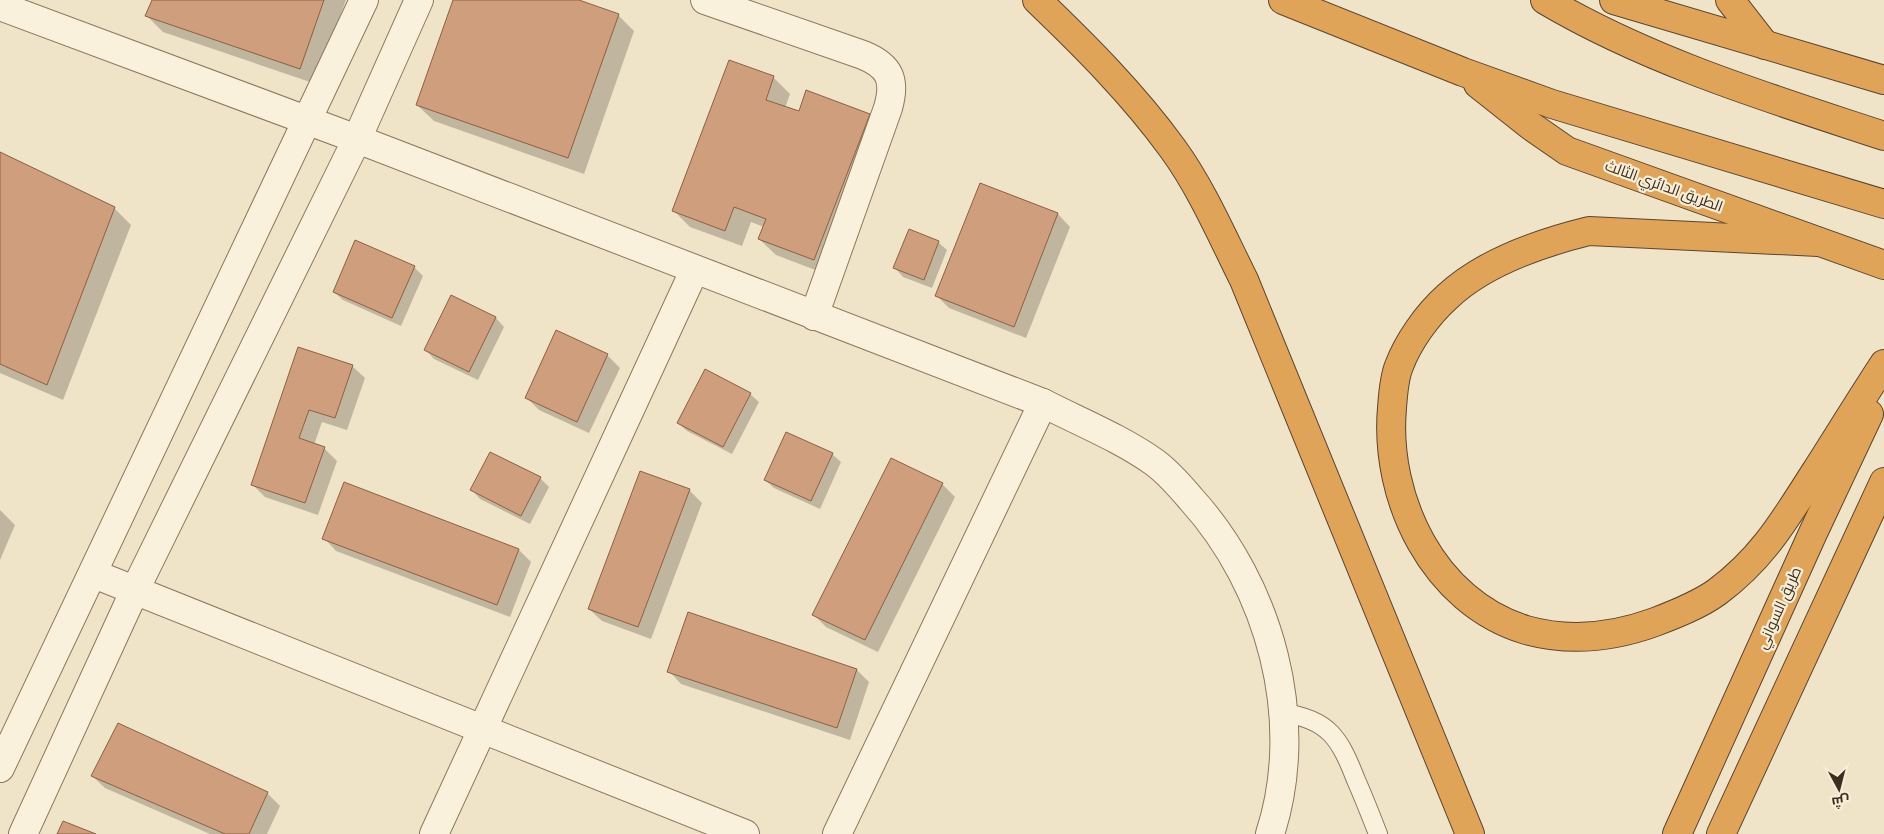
<svg xmlns="http://www.w3.org/2000/svg" width="1884" height="834" viewBox="0 0 1884 834" font-family="Bitter,Cairo,serif">
  <style>
    .shadow { fill: #0003 }
    .building { fill: #cf9f7d; stroke: #8d5f41 }
    .lines { fill: none; stroke-linecap: round; stroke-linejoin: round }
    .lane-casing { stroke: #8d765c; stroke-width: 20 }
    .street-casing { stroke: #8d765c; stroke-width: 30 }
    .highway-casing { stroke: #5b4430; stroke-width: 30 }
    .lane { stroke: #faf1dc; stroke-width: 18 }
    .street { stroke: #faf1dc; stroke-width: 28 }
    .highway { stroke: #e0a458; stroke-width: 28 }
    .labels { text-anchor: middle; stroke-width: 4.5; stroke-linejoin: round; paint-order: stroke }
    .street-label { font-size: 15px; fill: #3d2e20; stroke: #f7eed8 }
  </style>
  <rect width="100%" height="100%" fill="#f0e4c8"/>
  <!-- shadow -->
  <g class="shadow">
    <polygon points="153,0 346,0 316,84 163,32 147,16"/>
    <polygon points="454,0 576,0 618,15 634,31 584,174 434,121 417,105"/>
    <polygon points="730,61 774,78 790,94 785,108 799,113 869,115 885,131 831,276 776,255 759,239 764,227 751,222 742,246 690,227 674,211"/>
    <polygon points="0,153 114,208 131,225 63,400 0,373"/>
    <polygon points="980,184 1058,214 1070,227 1026,338 949,308 937,296"/>
    <polygon points="938,242 947,250 932,288 903,277 895,268"/>
    <polygon points="414,267 423,276 401,326 343,300 334,292"/>
    <polygon points="452,297 496,318 504,327 478,380 434,359 426,350"/>
    <polygon points="299,348 352,366 365,378 347,430 322,422 314,445 324,448 337,461 318,515 265,497 253,485"/>
    <polygon points="607,355 620,368 589,433 539,410 527,398"/>
    <polygon points="750,394 759,402 732,454 687,431 678,423"/>
    <polygon points="832,454 841,462 820,509 774,488 765,480"/>
    <polygon points="540,478 549,487 530,524 480,499 472,490"/>
    <polygon points="942,484 955,497 878,652 826,627 814,615"/>
    <polygon points="689,490 702,503 651,639 602,621 589,609"/>
    <polygon points="0,510 15,525 0,560"/>
    <polygon points="324,538 519,550 531,562 510,617 336,551"/>
    <polygon points="857,670 869,682 850,740 681,684 669,671"/>
    <polygon points="119,725 267,793 280,806 267,834 210,834 105,788 92,776"/>
  </g>
  <!-- building -->
  <g class="building">
    <polygon points="152,0 324,0 300,69 145,16"/>
    <polygon points="453,0 579,0 619,14 568,158 416,105"/>
    <polygon points="729,60 774,76 766,100 799,111 806,90 870,114 814,260 758,239 766,219 734,207 725,231 672,211"/>
    <polygon points="0,152 115,207 47,385 0,364"/>
    <polygon points="980,183 1058,213 1014,327 935,296"/>
    <polygon points="909,229 939,241 924,280 893,268"/>
    <polygon points="355,240 415,266 392,318 333,292"/>
    <polygon points="451,295 496,317 469,372 424,350"/>
    <polygon points="556,330 608,354 577,422 525,398"/>
    <polygon points="298,347 353,365 335,418 309,410 299,438 325,447 305,503 251,485"/>
    <polygon points="705,369 751,393 723,447 677,423"/>
    <polygon points="786,432 833,453 811,501 764,480"/>
    <polygon points="490,452 541,477 521,516 470,490"/>
    <polygon points="891,458 943,483 865,640 812,615"/>
    <polygon points="640,471 690,489 638,627 588,609"/>
    <polygon points="344,482 519,549 497,605 322,539"/>
    <polygon points="688,612 857,669 837,728 667,672"/>
    <polygon points="118,723 268,792 249,834 225,834 91,776"/>
    <polygon points="63,821 96,834 57,834"/>
  </g>
  <g class="lines">
    <!-- lane casing -->
    <g class="lane-casing">
      <path id="lane" d="M1283 713C1329 719 1340 739 1356 780 1364 798 1371 816 1378 834"/>
    </g>
    <!-- street casing -->
    <g class="street-casing">
      <g id="street">
        <path d="M705 0 863 55C890 66 896 80 888 108L814 316"/>
        <path d="M0 6 357 139 1043 403C1080 422 1120 438 1154 462 1168 472 1180 486 1191 499 1270 586 1307 720 1270 834"/>
        <polyline points="94,574 745,834"/>
        <polyline points="0,768 364,0"/>
        <polyline points="23,834 134,592 357,139 419,0"/>
        <polyline points="434,834 694,271"/>
        <polyline points="837,834 1043,403"/>
      </g>
    </g>
    <!-- highway casing -->
    <g class="highway-casing">
      <g id="highway">
        <path d="M1037 0C1086 47 1133 94 1173 149 1202 189 1222 236 1244 280L1470 834"/>
        <polyline points="1283,0 1463,72 1552,104 1884,204"/>
        <path d="M1545 0C1650 62 1769 98 1884 136"/>
        <polyline points="1614,0 1884,80"/>
        <polyline points="1730,0 1765,45"/>
        <polyline points="1478,84 1531,126 1567,151 1884,265"/>
        <path d="M1818 242 1589 231C1540 243 1484 262 1447 297 1427 315 1408 342 1399 366 1394 378 1393 395 1392 408 1384 498 1433 602 1526 630 1569 642 1614 637 1655 622 1676 614 1699 605 1717 592 1764 557 1785 519 1816 471 1839 435 1861 399 1884 364"/>
        <polyline points="1677,834 1813,533 1869,414"/>
        <polyline points="1721,834 1884,482"/>
      </g>
    </g>
    <!-- lane -->
    <use href="#lane" class="lane"/>
    <!-- street -->
    <use href="#street" class="street"/>
    <!-- highway -->
    <use href="#highway" class="highway"/>
  </g>
  <g class="labels">
    <!-- street labels -->
    <g class="street-label">
      <text transform="translate(1664 186) rotate(20)" y="5">الطريق الدائري الثالث</text>
      <text transform="translate(1779 608) rotate(-66)" y="5">طريق السواني</text>
    </g>
  </g>
  <!-- north arrow -->
  <g transform="translate(1839 789) rotate(173)" stroke="#f7eed8" stroke-width="4" paint-order="stroke">
  <path d="M0-4L9 19L0 12L-9 19Z" fill="#3d2e20"/>
  <text y="-8" font-size="14" font-weight="bold" text-anchor="middle" fill="#3d2e20">ش</text>
  </g>
</svg>
